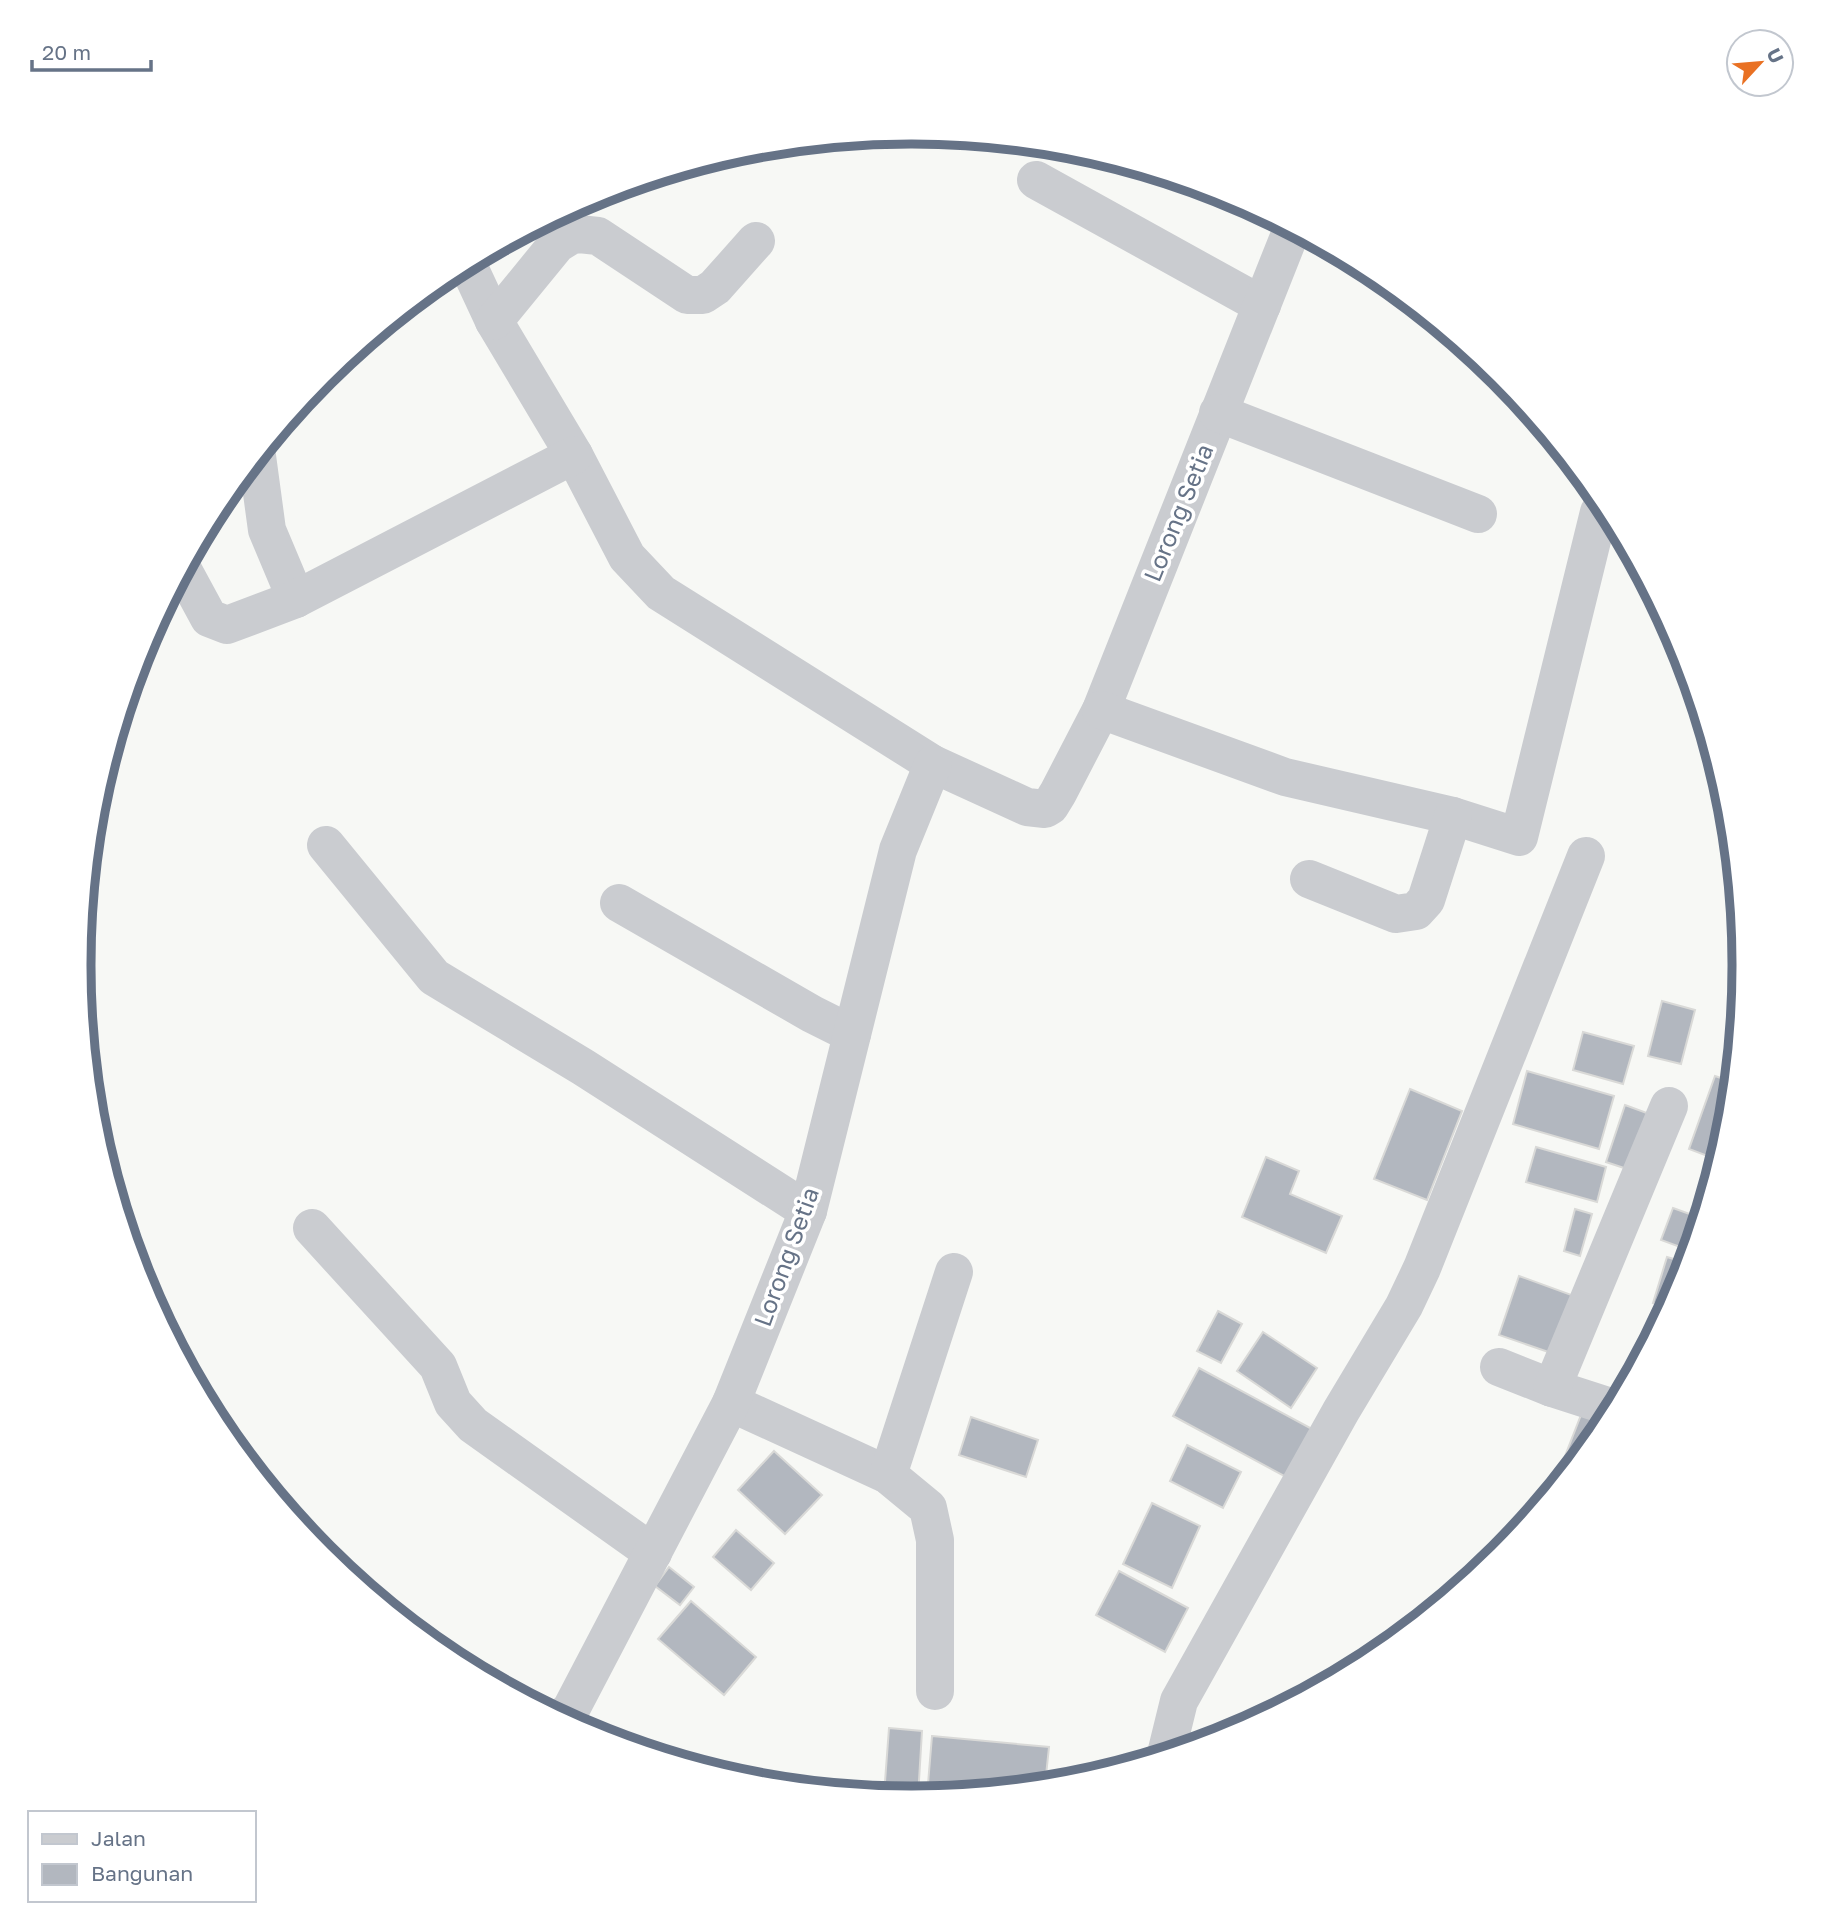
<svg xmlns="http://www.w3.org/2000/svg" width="1823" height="1930" viewBox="0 0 1823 1930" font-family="'Golos Text',sans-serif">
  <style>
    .building { fill: #b2b7bf; stroke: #d9d9d7; stroke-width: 2 }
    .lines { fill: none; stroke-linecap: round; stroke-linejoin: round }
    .minor { stroke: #caccd0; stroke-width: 38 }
    .labels { text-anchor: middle; stroke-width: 7; stroke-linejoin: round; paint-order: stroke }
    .street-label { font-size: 24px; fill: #667387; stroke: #fff }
    .rim { fill: none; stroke: #667387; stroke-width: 9 }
  </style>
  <rect width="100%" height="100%" fill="#f7f8f5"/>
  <!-- building -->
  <g class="building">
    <polygon points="1662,1001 1695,1010 1681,1064 1648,1056"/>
    <polygon points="1583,1032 1634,1046 1623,1084 1573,1070"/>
    <polygon points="1527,1071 1614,1096 1599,1149 1513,1124"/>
    <polygon points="1715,1076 1733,1082 1728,1128 1718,1160 1689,1149"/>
    <polygon points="1410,1089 1462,1111 1427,1200 1374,1179"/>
    <polygon points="1625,1105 1655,1116 1636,1172 1606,1162"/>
    <polygon points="1536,1147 1606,1167 1597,1202 1526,1182"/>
    <polygon points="1266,1157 1299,1171 1290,1194 1342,1216 1326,1253 1242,1217"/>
    <polygon points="1673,1208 1701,1218 1691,1251 1661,1240"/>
    <polygon points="1575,1209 1592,1214 1580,1256 1564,1251"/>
    <polygon points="1667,1257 1687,1263 1681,1284 1668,1308 1653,1303"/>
    <polygon points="1519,1276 1577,1297 1557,1355 1499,1335"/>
    <polygon points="1218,1311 1242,1324 1221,1363 1197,1351"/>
    <polygon points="1263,1332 1317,1368 1291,1408 1237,1371"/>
    <polygon points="1199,1368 1312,1429 1286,1477 1173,1416"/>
    <polygon points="1581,1415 1606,1424 1567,1472 1560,1469"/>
    <polygon points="971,1417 1038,1440 1026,1477 959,1455"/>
    <polygon points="1187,1445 1241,1472 1223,1508 1170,1481"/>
    <polygon points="774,1451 822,1495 785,1534 738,1490"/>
    <polygon points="1152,1503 1200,1526 1172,1588 1123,1564"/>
    <polygon points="736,1530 774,1563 751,1590 713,1557"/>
    <polygon points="669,1567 694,1587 680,1605 655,1586"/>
    <polygon points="1119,1571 1188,1608 1165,1652 1096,1615"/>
    <polygon points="691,1601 756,1657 724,1695 658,1639"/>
    <polygon points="889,1728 922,1731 918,1797 884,1795"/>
    <polygon points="932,1736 1049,1747 1045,1785 927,1796"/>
  </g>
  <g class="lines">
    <!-- minor -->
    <g class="minor">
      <polyline points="1036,180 1262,305"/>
      <polyline points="467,263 494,321 574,455 627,557 661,593 933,764 1027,807 1045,809 1050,806 1058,793 1101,710 1292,229"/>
      <polyline points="494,321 557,244 570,236 579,234 598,236 687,295 703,295 715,287 756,241"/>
      <polyline points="1218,413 1478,514"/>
      <polyline points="257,456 267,530 296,599"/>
      <polyline points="183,570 209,618 227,625 296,599 574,455"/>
      <polyline points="1101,710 1285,777 1453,816 1519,837 1599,512"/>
      <polyline points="326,845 434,977 583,1067 808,1211"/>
      <polyline points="1309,879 1396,914 1416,911 1426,900 1453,816"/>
      <polyline points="619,903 812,1014 852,1034"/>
      <polyline points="312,1228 438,1366 453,1403 473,1425 653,1553"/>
      <polyline points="1499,1367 1552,1388 1614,1408"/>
      <polyline points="1552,1388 1669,1106"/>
      <polyline points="731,1403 888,1475 928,1508 935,1540 935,1691"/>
      <polyline points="888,1475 954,1272"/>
      <polyline points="562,1718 571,1709 731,1403 808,1211 898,850 933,764"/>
      <polyline points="1166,1754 1179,1701 1341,1411 1404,1306 1422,1268 1586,856"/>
    </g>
  </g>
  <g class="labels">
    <!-- street labels -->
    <g class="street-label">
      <text transform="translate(1179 513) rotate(-68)" y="8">Lorong Setia</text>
      <text transform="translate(787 1257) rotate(-70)" y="8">Lorong Setia</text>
    </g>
  </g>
  <!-- crop -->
  <path d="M0 0H1823V1930H0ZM911 144H912A820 820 0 0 1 1732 964V966A820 820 0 0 1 912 1786H911A820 820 0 0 1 91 966V964A820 820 0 0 1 911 144Z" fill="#fff" fill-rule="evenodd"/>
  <path class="rim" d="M911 144H912A820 820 0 0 1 1732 964V966A820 820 0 0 1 912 1786H911A820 820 0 0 1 91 966V964A820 820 0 0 1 911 144Z"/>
  <!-- legend -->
  <rect x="28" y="1811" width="228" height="91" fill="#ffffff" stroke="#c2c7cf" stroke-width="2"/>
  <rect x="42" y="1834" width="35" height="10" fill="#caccd0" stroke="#c2c7cf" stroke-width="2"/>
  <text x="91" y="1846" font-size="21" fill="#667387">Jalan</text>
  <rect x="42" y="1864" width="35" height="21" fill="#b2b7bf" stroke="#c2c7cf" stroke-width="2"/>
  <text x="91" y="1881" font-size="21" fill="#667387">Bangunan</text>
  <!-- north arrow -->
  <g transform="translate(1760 63) rotate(64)"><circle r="33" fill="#ffffff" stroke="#c2c7cf" stroke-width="2"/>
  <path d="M0-5L12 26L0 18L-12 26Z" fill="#e97123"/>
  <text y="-10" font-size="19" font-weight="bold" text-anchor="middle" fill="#667387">U</text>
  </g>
  <!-- scale -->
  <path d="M32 60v10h119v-10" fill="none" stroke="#667387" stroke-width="3.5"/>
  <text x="42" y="60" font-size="21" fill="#667387" stroke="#ffffff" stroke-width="5" paint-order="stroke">20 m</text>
</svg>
